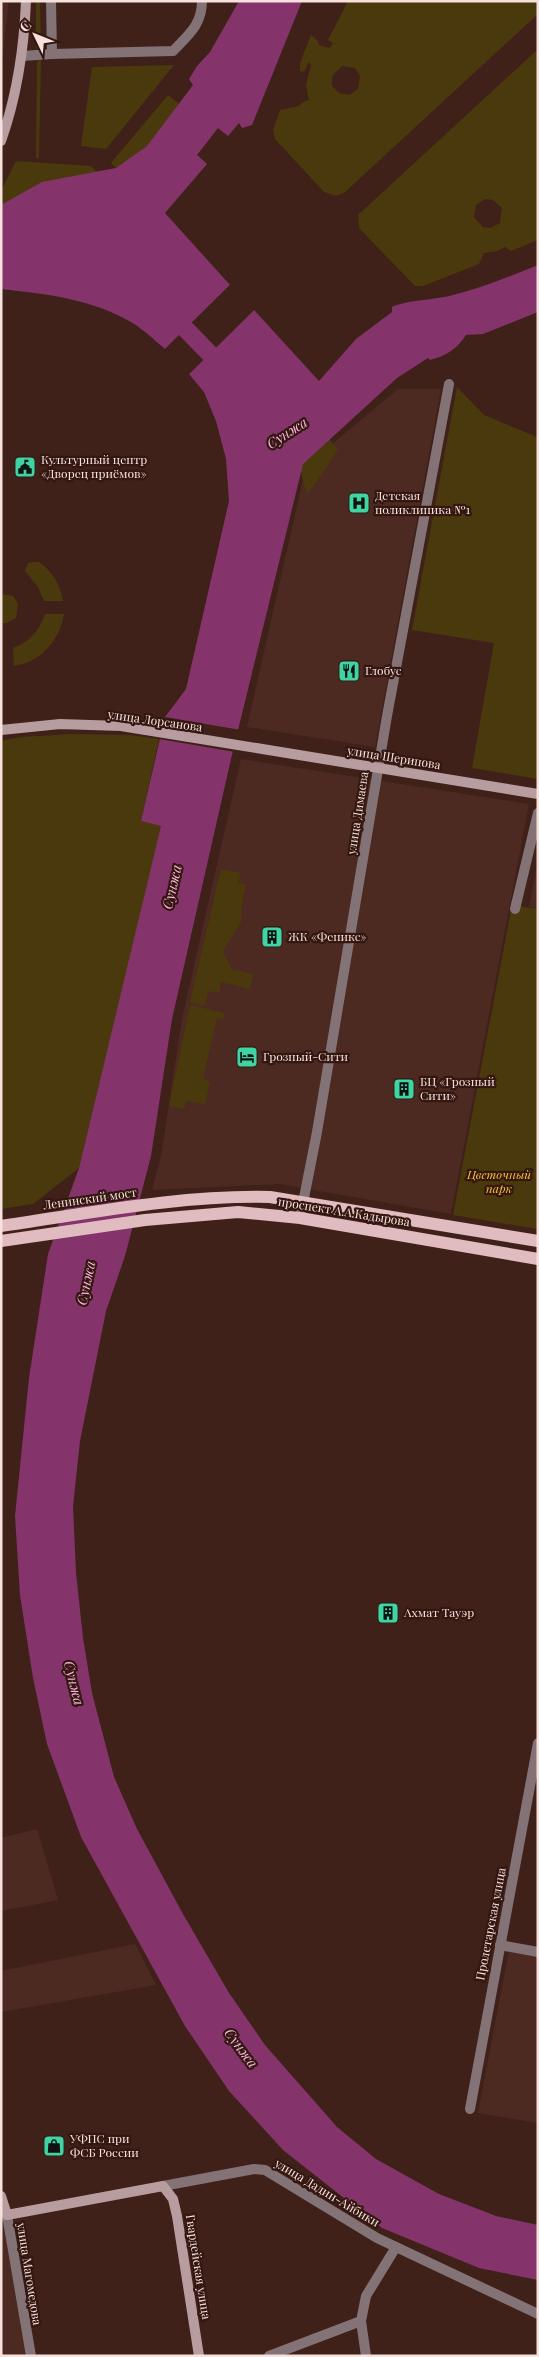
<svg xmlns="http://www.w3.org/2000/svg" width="539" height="2357" viewBox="0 0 539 2357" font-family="'Playfair Display',serif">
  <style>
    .built { fill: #4d2a21 }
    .green { fill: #4a390c; fill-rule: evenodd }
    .water { fill: #84346a }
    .pier { fill: #3f211a }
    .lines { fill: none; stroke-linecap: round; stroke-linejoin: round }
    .river { stroke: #84346a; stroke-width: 18 }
    .street { stroke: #847376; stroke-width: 10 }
    .secondary { stroke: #b89da0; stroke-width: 10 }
    .primary { stroke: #e0bcc1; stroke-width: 12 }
    .labels { text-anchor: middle; stroke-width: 4.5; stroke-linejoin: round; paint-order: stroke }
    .poi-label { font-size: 12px; fill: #f6e1dc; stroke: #341710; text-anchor: start }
    .street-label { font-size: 12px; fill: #f6e1dc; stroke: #341710 }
    .park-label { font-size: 12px; font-style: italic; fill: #f4c131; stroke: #341710 }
    .water-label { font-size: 14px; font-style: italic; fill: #fbb6e0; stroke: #341710 }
  </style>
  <rect width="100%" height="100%" fill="#3f211a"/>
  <!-- built -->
  <g class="built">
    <polygon points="1,1 8,1 8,8 1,70"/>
    <polygon points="398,389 441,389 375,747 247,727 306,466"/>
    <polygon points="241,759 529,804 451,1214 279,1184 152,1190 161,1156 182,1019"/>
    <polygon points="538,860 538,908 529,907"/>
    <polygon points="37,1829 58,1900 1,1911 1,1838"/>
    <polygon points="135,1944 156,1985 1,2012 1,1971"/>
    <polygon points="509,1950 538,1955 538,2123 478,2113"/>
    <polygon points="1,2212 5,2212 26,2356 1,2356"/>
  </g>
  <!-- green -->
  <g class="green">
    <polygon points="36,1 40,1 41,52 36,48"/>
    <path d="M348 1H538V14L344 193 336 196 324 192 275 139 273 130 280 110 299 106 303 102 309 100 306 85 311 65 309 62 304 72 300 71V63L311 35 318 41 319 45 330 48 333 43 328 40ZM342 66 355 68 360 76 358 89 349 95 339 93 332 86V76Z"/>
    <path d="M538 49V240L511 251 505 247 497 251 484 253 479 264 423 286H415L359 228 358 215ZM485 199 493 200 502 208 500 223 490 228 483 227 474 217 476 205Z"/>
    <polygon points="41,58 39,158 36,158 37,62"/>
    <polygon points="174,65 106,149 81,146 92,67"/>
    <polygon points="168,95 212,130 155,207 111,163"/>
    <polygon points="16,161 91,166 173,248 1,224 1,191"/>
    <polygon points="457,387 484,415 537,437 538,434 538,779 472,768 494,643 412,630"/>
    <path d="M302 405 338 450 308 494C295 468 301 434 302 405Z"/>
    <path d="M34 562H39C53 572 60 584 63 601H44L38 587 25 571 28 563Z"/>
    <polygon points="1,594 13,596 18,604 16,618 7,623 1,623"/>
    <path d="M45 614H64C60 640 41 662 14 666L13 648C29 643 40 630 45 614Z"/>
    <polygon points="71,734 129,735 159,739 141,821 162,825 79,1168 33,1204 1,1209 1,741 21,737"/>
    <polygon points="221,869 241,873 238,883 246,885 242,904 241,922 223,951 232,970 253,974 250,989 221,982 219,993 208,991 205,1006 190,1002"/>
    <polygon points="512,905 538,909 538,1229 453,1215"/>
    <polygon points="190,1005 225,1013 224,1019 217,1018 203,1079 210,1082 205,1104 186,1101 184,1109 169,1106"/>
  </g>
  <!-- water -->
  <g class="water">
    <path d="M239 1H302L252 125 242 128 239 123 228 136 218 128 197 155 207 164 165 213 230 285 165 349C154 340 143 329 131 322 91 299 47 294 1 289V205L42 182 116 168 147 146 193 85 189 79 197 66 210 52Z"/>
    <path d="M538 265V312L483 334 466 335C457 349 446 356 430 360L428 358 397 378 303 464 231 759 172 1019 151 1156 125 1256 106 1311 80 1441 73 1506 76 1573 83 1638 92 1693 114 1777 137 1829 183 1914 229 1993 265 2045 337 2127 376 2159 439 2194 496 2216 538 2225V2280L479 2268 382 2228 283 2150 229 2091 185 2026 81 1837 47 1744 33 1678 20 1595 15 1516 29 1378 48 1254 79 1168 161 826 141 821 165 717 186 689 229 501 226 459 216 421 204 392 189 374 254 310 319 381 356 339 392 312V307C406 300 436 300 453 295 482 288 510 276 538 265Z"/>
  </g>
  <!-- pier -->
  <g class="pier">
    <polygon points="230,285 232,287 166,351 165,349"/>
    <polygon points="253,308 254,310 189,374 187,372"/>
    <polygon points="165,717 241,730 235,752 159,739"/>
  </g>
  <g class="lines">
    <!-- river -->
    <polyline class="river" points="169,312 210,354 224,372"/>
    <!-- street -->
    <g class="street">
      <path d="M51 1 52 54 173 51C188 35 202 25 202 1"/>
      <polyline points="22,56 52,54"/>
      <polyline points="515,909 538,813"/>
      <polyline points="300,1218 317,1132 387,716 449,384"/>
      <polyline points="500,1945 538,1952"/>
      <polyline points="470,2109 538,1743"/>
      <polyline points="163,2186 254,2169 265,2170 377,2238 538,2314"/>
      <polyline points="1,2216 7,2215 31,2356"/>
      <polyline points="269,2356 361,2321"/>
      <polyline points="366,2356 361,2321 366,2296 396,2247"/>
    </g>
    <!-- secondary -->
    <g class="secondary">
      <path d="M1 141C17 96 24 49 26 1"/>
      <polyline points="1,730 60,724 121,726 538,794"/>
      <polyline points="1,2196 7,2215 163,2186 173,2199 177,2216 199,2356"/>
    </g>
    <!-- primary -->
    <g class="primary">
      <path d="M1 1226C90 1213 180 1195 270 1197L538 1241"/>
      <polyline points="1,1241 145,1220 238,1212 300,1218 538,1259"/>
    </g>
  </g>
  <!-- icons -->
  <defs>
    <g id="civic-square" transform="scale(1.125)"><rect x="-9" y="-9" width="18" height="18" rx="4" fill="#3ed4a3" stroke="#341710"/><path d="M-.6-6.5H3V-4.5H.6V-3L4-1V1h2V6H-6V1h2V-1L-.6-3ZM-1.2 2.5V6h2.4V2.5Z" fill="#111"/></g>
    <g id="hospital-square" transform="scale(1.125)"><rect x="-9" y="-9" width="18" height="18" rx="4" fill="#3ed4a3" stroke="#341710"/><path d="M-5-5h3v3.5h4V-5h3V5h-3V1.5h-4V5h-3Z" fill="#111"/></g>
    <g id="restaurant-square" transform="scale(1.125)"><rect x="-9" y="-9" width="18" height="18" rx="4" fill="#3ed4a3" stroke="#341710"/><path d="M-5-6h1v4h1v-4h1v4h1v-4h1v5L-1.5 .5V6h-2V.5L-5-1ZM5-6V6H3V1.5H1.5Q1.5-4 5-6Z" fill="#111"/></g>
    <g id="building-square" transform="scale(1.125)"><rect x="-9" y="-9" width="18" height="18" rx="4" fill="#3ed4a3" stroke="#341710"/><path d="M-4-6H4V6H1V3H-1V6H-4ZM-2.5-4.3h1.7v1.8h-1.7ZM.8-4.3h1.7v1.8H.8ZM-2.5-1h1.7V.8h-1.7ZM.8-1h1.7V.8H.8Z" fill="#111"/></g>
    <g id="hotel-square" transform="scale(1.125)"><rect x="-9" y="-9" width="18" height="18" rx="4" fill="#3ed4a3" stroke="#341710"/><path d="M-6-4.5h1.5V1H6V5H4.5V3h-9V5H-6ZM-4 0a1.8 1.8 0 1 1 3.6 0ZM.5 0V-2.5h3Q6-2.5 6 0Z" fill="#111"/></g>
    <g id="shop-square" transform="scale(1.125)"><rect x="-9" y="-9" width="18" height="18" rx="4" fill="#3ed4a3" stroke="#341710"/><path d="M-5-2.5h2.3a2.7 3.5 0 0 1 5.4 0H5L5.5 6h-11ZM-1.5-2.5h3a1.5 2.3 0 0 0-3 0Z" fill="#111"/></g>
  </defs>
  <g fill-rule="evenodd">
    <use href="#civic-square" x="25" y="467"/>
    <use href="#hospital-square" x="359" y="503"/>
    <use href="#restaurant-square" x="349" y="671"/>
    <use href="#building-square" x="272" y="937"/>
    <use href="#hotel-square" x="247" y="1057"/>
    <use href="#building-square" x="404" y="1089"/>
    <use href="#building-square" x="388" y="1613"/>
    <use href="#shop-square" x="54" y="2146"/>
  </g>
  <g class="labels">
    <!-- poi labels -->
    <g class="poi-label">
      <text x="41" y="464">Культурный центр<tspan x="41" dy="14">«Дворец приёмов»</tspan></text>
      <text x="375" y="500">Детская<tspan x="375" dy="14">поликлиника №1</tspan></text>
      <text x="365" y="675">Глобус</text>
      <text x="288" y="941">ЖК «Феникс»</text>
      <text x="263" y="1061">Грозный-Сити</text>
      <text x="420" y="1086">БЦ «Грозный<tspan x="420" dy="14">Сити»</tspan></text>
      <text x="404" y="1617">Ахмат Тауэр</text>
      <text x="70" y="2143">УФПС при<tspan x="70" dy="14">ФСБ России</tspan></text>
    </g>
    <!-- street labels -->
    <g class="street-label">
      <text transform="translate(155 721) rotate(8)" y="4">улица Лорсанова</text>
      <text transform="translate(394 758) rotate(9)" y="4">улица Шерипова</text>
      <text transform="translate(358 813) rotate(-81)" y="4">улица Димаева</text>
      <text transform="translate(90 1199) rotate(-8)" y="4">Ленинский мост</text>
      <text transform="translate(344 1212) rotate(9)" y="4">проспект А.А.Кадырова</text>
      <text transform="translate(491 1924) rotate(-79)" y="4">Пролетарская улица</text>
      <text transform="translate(327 2193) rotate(31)" y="4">улица Дадин-Айбики</text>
      <text transform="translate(198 2267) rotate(81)" y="4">Гвардейская улица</text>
      <text transform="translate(29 2274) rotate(81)" y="4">улица Магомедова</text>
    </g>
    <!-- park labels -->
    <g class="park-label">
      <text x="499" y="1179">Цветочный<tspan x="499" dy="14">парк</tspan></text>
    </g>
    <!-- water labels -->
    <g class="water-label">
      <text transform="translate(287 433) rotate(-33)" y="5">Сунжа</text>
      <text transform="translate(172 887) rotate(-77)" y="5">Сунжа</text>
      <text transform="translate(86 1283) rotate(-78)" y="5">Сунжа</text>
      <text transform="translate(74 1683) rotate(76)" y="5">Сунжа</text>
      <text transform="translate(241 2048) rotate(53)" y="5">Сунжа</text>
    </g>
  </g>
  <!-- border -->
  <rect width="539" height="2357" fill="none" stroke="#f6e1dc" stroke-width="5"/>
  <!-- north arrow -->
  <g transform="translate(35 35) rotate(313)" stroke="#341710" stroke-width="4" paint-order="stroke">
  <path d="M0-4L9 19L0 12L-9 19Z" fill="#f6e1dc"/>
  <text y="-8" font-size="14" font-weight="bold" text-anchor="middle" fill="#f6e1dc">С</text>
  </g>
</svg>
